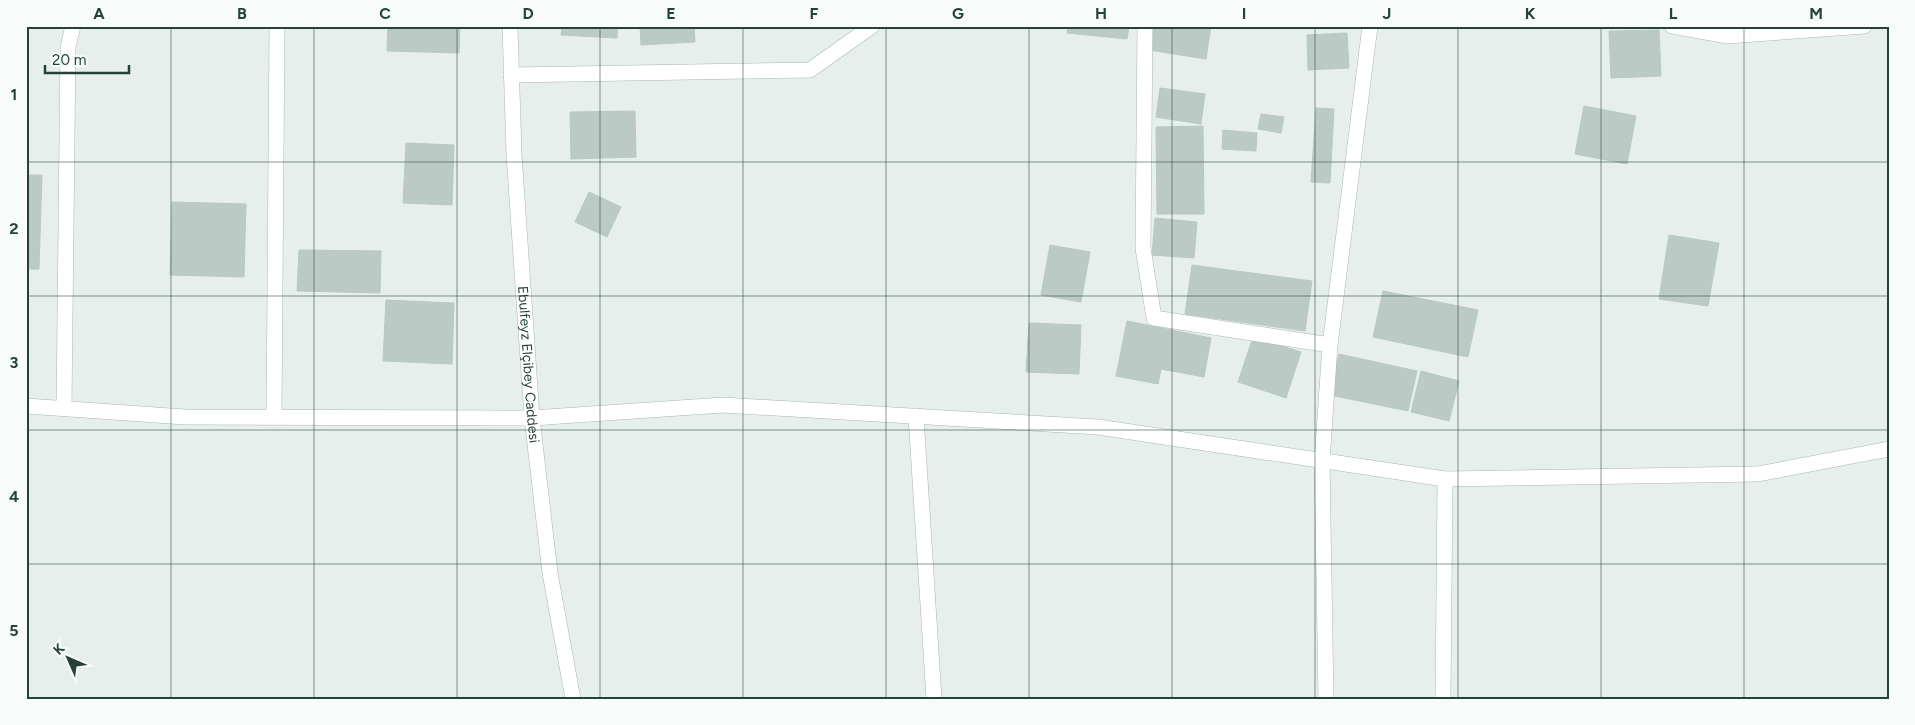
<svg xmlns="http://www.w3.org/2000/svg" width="1915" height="725" viewBox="0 0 1915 725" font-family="Figtree,sans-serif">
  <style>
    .building { fill: #bbcac4; stroke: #b8c9c2 }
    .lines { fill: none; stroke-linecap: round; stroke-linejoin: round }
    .minor-casing { stroke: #a8b8b2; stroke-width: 16 }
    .minor { stroke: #fff; stroke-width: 15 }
    .grid { fill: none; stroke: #24423a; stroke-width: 1; stroke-opacity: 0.55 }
    .labels { text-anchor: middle; stroke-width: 4; stroke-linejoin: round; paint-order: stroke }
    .street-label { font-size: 14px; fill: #24423a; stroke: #f7fbf9 }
    .neatline { fill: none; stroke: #24423a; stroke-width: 2 }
    .grid-label { font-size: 16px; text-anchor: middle; font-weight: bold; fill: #24423a }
  </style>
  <rect width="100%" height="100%" fill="#e6efeb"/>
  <!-- building -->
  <g class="building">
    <polygon points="388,26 460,26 459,53 387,51"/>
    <polygon points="562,26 618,26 617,38 561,35"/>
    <polygon points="640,26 694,26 695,42 641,45"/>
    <polygon points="1068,26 1129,26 1127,39 1067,33"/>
    <polygon points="1153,26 1211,26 1206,59 1149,50"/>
    <polygon points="1659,30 1661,76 1611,78 1609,31"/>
    <polygon points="1347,33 1349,68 1308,70 1307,35"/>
    <polygon points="1160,88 1205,94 1201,124 1156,117"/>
    <polygon points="1584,106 1636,116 1627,164 1575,154"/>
    <polygon points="1316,108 1334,109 1330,183 1311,182"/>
    <polygon points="635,111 636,157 571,159 570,112"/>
    <polygon points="1261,114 1284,117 1281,133 1258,129"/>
    <polygon points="1203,126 1204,214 1157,214 1156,127"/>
    <polygon points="1223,130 1257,133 1256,151 1222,149"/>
    <polygon points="406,143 454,145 452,205 403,203"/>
    <polygon points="26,175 42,175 39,269 26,269"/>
    <polygon points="589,192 621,207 607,237 575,222"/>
    <polygon points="172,202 246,204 244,277 170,275"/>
    <polygon points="1155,218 1197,222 1194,258 1152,255"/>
    <polygon points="1669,235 1719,243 1708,306 1659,299"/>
    <polygon points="1050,245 1090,252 1081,302 1041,295"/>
    <polygon points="299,250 381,251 380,293 297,291"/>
    <polygon points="1192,265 1312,281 1305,331 1185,314"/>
    <polygon points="1383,291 1478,310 1468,357 1373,337"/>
    <polygon points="386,300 454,303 452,364 383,361"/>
    <polygon points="1127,321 1211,338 1204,377 1161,369 1158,384 1116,376"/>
    <polygon points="1029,323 1081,325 1079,374 1026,372"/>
    <polygon points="1253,337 1301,352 1286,398 1238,382"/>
    <polygon points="1339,354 1417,371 1408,411 1330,395"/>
    <polygon points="1421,371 1459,381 1449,421 1411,412"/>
  </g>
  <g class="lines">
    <!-- minor casing -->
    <g class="minor-casing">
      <g id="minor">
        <path id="s1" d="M510 26 514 154 532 418 550 573 573 699"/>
        <polyline points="1145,26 1143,248 1154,318 1330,345 1322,461 1326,699"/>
        <polyline points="1672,26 1728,36 1864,26"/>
        <polyline points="511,75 810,70 872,26"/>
        <polyline points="1330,345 1370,26"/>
        <polyline points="26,406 185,417 532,418 723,405 1098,427 1445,479 1758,474 1889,449"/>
        <polyline points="64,408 68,47 73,26"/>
        <polyline points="916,416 934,699"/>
        <polyline points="274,417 277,26"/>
        <polyline points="1443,699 1445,479"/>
      </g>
    </g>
    <!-- minor -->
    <use href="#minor" class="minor"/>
  </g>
  <!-- grid -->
  <path class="grid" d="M171 26V699M314 26V699M457 26V699M600 26V699M743 26V699M886 26V699M1029 26V699M1172 26V699M1315 26V699M1458 26V699M1601 26V699M1744 26V699M26 162H1889M26 296H1889M26 430H1889M26 564H1889"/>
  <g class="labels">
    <!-- street labels -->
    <g class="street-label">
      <text dy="5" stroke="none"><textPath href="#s1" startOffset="339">Ebulfeyz Elçibey Caddesi</textPath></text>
    </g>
  </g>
  <!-- border -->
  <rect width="1915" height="725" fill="none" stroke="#f7fbf9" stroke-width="55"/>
  <!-- north arrow -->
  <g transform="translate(68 658) rotate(315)" stroke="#f7fbf9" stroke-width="4" paint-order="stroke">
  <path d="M0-4L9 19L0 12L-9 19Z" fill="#24423a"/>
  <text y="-8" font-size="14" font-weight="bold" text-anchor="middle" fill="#24423a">K</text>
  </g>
  <!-- scale -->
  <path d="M45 65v8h84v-8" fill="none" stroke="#24423a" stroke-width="2.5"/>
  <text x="52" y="65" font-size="15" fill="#24423a" stroke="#f7fbf9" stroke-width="4" paint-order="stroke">20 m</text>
  <rect x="28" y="28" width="1860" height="670" class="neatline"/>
  <g class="grid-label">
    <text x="99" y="19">A</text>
    <text x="242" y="19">B</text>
    <text x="385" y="19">C</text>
    <text x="528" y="19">D</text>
    <text x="671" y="19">E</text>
    <text x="814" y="19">F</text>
    <text x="958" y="19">G</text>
    <text x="1101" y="19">H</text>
    <text x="1244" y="19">I</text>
    <text x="1387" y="19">J</text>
    <text x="1530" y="19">K</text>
    <text x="1673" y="19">L</text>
    <text x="1816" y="19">M</text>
    <text x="14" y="100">1</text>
    <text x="14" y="234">2</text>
    <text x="14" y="368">3</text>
    <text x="14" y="502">4</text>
    <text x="14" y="636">5</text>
  </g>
</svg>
